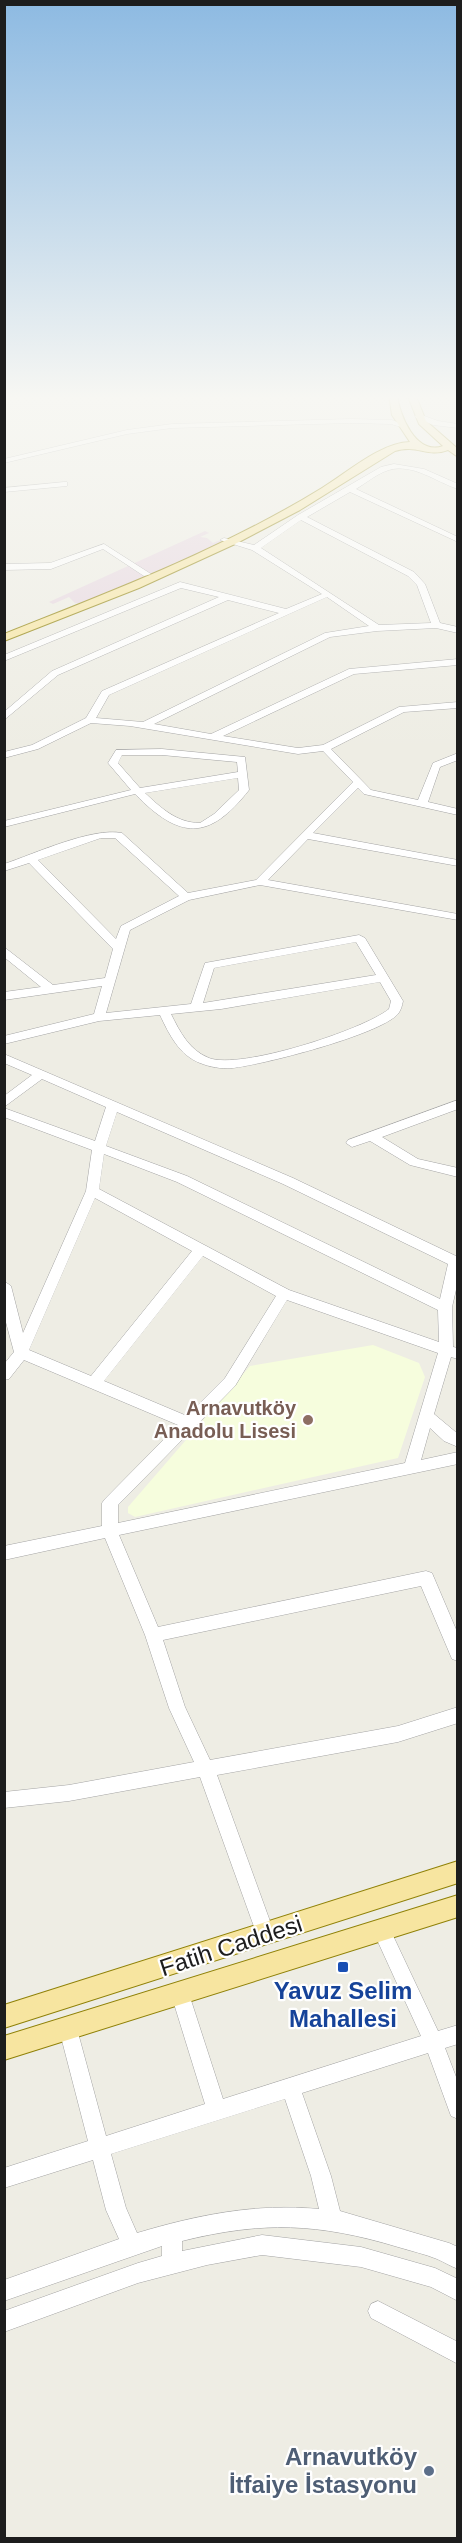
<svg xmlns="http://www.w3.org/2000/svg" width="462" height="2543" viewBox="0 0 462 2543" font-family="Arial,sans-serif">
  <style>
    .industrial { fill: #e7d6e0 }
    .education { fill: #f6fddd }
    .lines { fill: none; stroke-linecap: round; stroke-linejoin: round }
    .minor-casing { stroke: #a4a4a4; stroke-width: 1 }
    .major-casing { stroke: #8f8107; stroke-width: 2 }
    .minor { fill: #fff; fill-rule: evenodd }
    .major { fill: #f7e5a0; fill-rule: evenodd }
    .education-dot { fill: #8d6e63; stroke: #fff; stroke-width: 2 }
    .transit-dot { fill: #1a4fb4; stroke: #fff; stroke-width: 2 }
    .service-dot { fill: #5c6f8a; stroke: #fff; stroke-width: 2 }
    .labels { text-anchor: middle; stroke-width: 4.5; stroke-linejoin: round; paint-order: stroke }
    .education-label { font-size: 20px; font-weight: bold; fill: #785e54; stroke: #fff; text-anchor: end }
    .near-street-label { font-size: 24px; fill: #1d1d1d; stroke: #fff }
    .near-transit-label { font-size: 24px; font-weight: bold; fill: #164399; stroke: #fff }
    .near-service-label { font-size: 24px; font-weight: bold; fill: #4e5e75; stroke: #fff; text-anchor: end }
  </style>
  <rect width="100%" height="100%" fill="#eeede4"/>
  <!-- industrial -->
  <polygon class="industrial" points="205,531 209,533 200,537 207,538 213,543 223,539 227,541 71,613 83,604 75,603 69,597 53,604 49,602"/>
  <!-- education -->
  <polygon class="education" points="373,1345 419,1363 425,1377 398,1458 135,1517 128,1513 128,1507 250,1366"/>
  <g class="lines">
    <!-- minor casing -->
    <g class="minor-casing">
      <g id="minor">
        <polygon points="419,414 438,421 458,424 458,428 433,425 416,418 415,416"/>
        <polygon points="351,419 392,420 405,425 401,427 391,424 351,423 172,428 127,434 4,463 4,459 127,430 172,424"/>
        <path d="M394 464 424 469 458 484V489C436 482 413 463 389 470 378 473 366 483 356 489L458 537V542L350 492 307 517 414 572 425 584 440 623 458 627V633L436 628 377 631 330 637 154 724 211 734 349 669 458 659V665L354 674 223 736 298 748 323 745 399 707 458 702V708L404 712 331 749 371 790 418 800 433 763 458 753V760L440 767 428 802 458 809V815L364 794 358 788 313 833 458 860V866L308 839 268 880 458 914V920L260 885 189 900 130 930 106 1013 191 1004 205 963 359 935 365 938 403 1001C402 1006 401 1010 398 1014 379 1035 262 1065 232 1068 221 1069 210 1067 200 1063 179 1055 169 1034 160 1015L99 1021 4 1044V1036L94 1014 102 986 4 1000V992L41 987 4 957V947L53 985 105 978 113 949 29 863 4 871V864C34 854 92 827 122 833L188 893 256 880 353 782 323 751 298 754 130 726 91 723 38 749 4 758V752L32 745 86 718 102 691 279 613 228 600 58 675 4 720V712L52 671 219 597 181 588 4 661V655L180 582 286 609 322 594 252 550 220 540 224 538 254 545 298 515 381 467ZM301 520 408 576 417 585 431 623 379 625 261 548ZM327 597 369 626 325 633 143 722 96 718 109 695ZM101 838H115L179 896 121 926 116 939 38 860ZM356 942 376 975 203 1003 214 968ZM380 982 391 1001 389 1009C363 1030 240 1070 209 1058 189 1050 180 1032 171 1014L221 1009Z"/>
        <polygon points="64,482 67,482 67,486 4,492 4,488"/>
        <polygon points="104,544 151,574 144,576 103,549 51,569 4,570 4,564 50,563"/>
        <path d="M162 749 245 757 249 790C209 841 180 840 135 794L4 827V821L131 790 108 763 116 750ZM122 755H162L237 762 238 772 140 788 118 763ZM238 778 239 790 214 814 200 823C177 823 161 808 145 793Z"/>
        <path d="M4 1054 293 1178 458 1257V1281L452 1307 453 1347 458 1348V1359L451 1357 434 1414 458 1434V1447L444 1441 430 1428 421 1460 458 1452V1464L119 1535 158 1627 426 1571 432 1573 458 1634V1661L452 1659 421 1586 163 1640 185 1707 210 1760 398 1726 458 1707V1723L398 1742 217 1775 275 1935 272 1941 266 1944 260 1941 257 1935 200 1777 69 1801 4 1808V1792L69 1785 194 1762 169 1708 145 1635 105 1538 4 1560V1546L102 1526V1503L105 1499 178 1425 24 1360 9 1379 4 1380V1364L14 1352 4 1315V1281L11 1286 23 1333 86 1191 92 1150 4 1117V1108L95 1141 106 1107 42 1079 4 1107V1096L32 1075 4 1063ZM117 1112 283 1184 448 1264 440 1299 187 1176 106 1146ZM104 1154 177 1182 438 1310 439 1342 289 1290 99 1189ZM95 1198 192 1251 91 1376 29 1350ZM203 1256 276 1296 225 1378 187 1416 104 1381ZM287 1300 438 1353 405 1463 118 1523V1505L235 1386Z"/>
        <polygon points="458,1100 458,1109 382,1137 418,1159 458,1168 458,1177 410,1165 370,1141 352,1147 346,1143 348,1140"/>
        <path d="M382 1922 388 1925 438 2031 458 2025V2044L445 2048 458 2082V2119L451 2116 428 2053 302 2093 331 2176 340 2211 449 2243 458 2247V2269C450 2266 444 2262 437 2259 425 2254 411 2251 398 2247 318 2223 263 2221 182 2241V2251L262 2235 361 2247 435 2268 458 2279V2301L431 2287 361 2267 262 2255 207 2265 138 2283 4 2332V2311L138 2263 162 2256V2246L4 2301V2280L119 2239 106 2210 93 2160 4 2188V2168L88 2141 59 2029 61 2022 68 2020 75 2022 77 2029 106 2136 205 2104 171 1994 173 1987 180 1985 187 1987 189 1994 223 2099 421 2036 373 1931 376 1925ZM285 2099 311 2176 319 2209C256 2203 197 2215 137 2233L126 2208 111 2154Z"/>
        <polygon points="378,2301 458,2342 458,2364 371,2318 368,2311 371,2304"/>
      </g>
    </g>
    <!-- major casing -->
    <g class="major-casing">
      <g id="major">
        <path d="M389 394H397C399 415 416 456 443 446L419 424 407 394H415L426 421 458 449V457L448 450C427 458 418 444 395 451L300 510 235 544 139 588 4 641V634C113 591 223 549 322 488 348 472 380 443 410 442L392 415Z"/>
        <polygon points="458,1861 458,1883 4,2028 4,2005"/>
        <polygon points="458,1895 458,1917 4,2060 4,2036"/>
      </g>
    </g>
    <!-- minor -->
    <use href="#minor" class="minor"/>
    <!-- major -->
    <use href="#major" class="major"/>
  </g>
  <!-- sky -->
  <linearGradient id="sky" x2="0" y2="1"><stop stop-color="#8dbae2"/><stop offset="0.53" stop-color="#f7f7f3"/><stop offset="1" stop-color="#f7f7f3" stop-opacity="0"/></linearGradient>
  <rect width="462" height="750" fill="url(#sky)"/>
  <!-- markers -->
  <circle class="education-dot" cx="308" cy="1420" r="6"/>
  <rect class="transit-dot" x="337" y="1961" width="12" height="12" rx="3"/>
  <circle class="service-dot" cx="429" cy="2471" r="6"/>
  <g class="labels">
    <!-- education labels -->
    <g class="education-label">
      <text x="296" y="1415">Arnavutköy<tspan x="296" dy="23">Anadolu Lisesi</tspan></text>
    </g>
    <!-- near-street labels -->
    <g class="near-street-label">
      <text transform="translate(231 1946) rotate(-18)" y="8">Fatih Caddesi</text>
    </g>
    <!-- near-transit labels -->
    <g class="near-transit-label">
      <text x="343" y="1999">Yavuz Selim<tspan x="343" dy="28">Mahallesi</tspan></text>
    </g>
    <!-- near-service labels -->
    <g class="near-service-label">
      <text x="417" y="2465">Arnavutköy<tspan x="417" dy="28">İtfaiye İstasyonu</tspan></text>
    </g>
  </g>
  <!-- border -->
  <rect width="462" height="2543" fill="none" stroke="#1d1d1d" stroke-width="12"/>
</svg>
